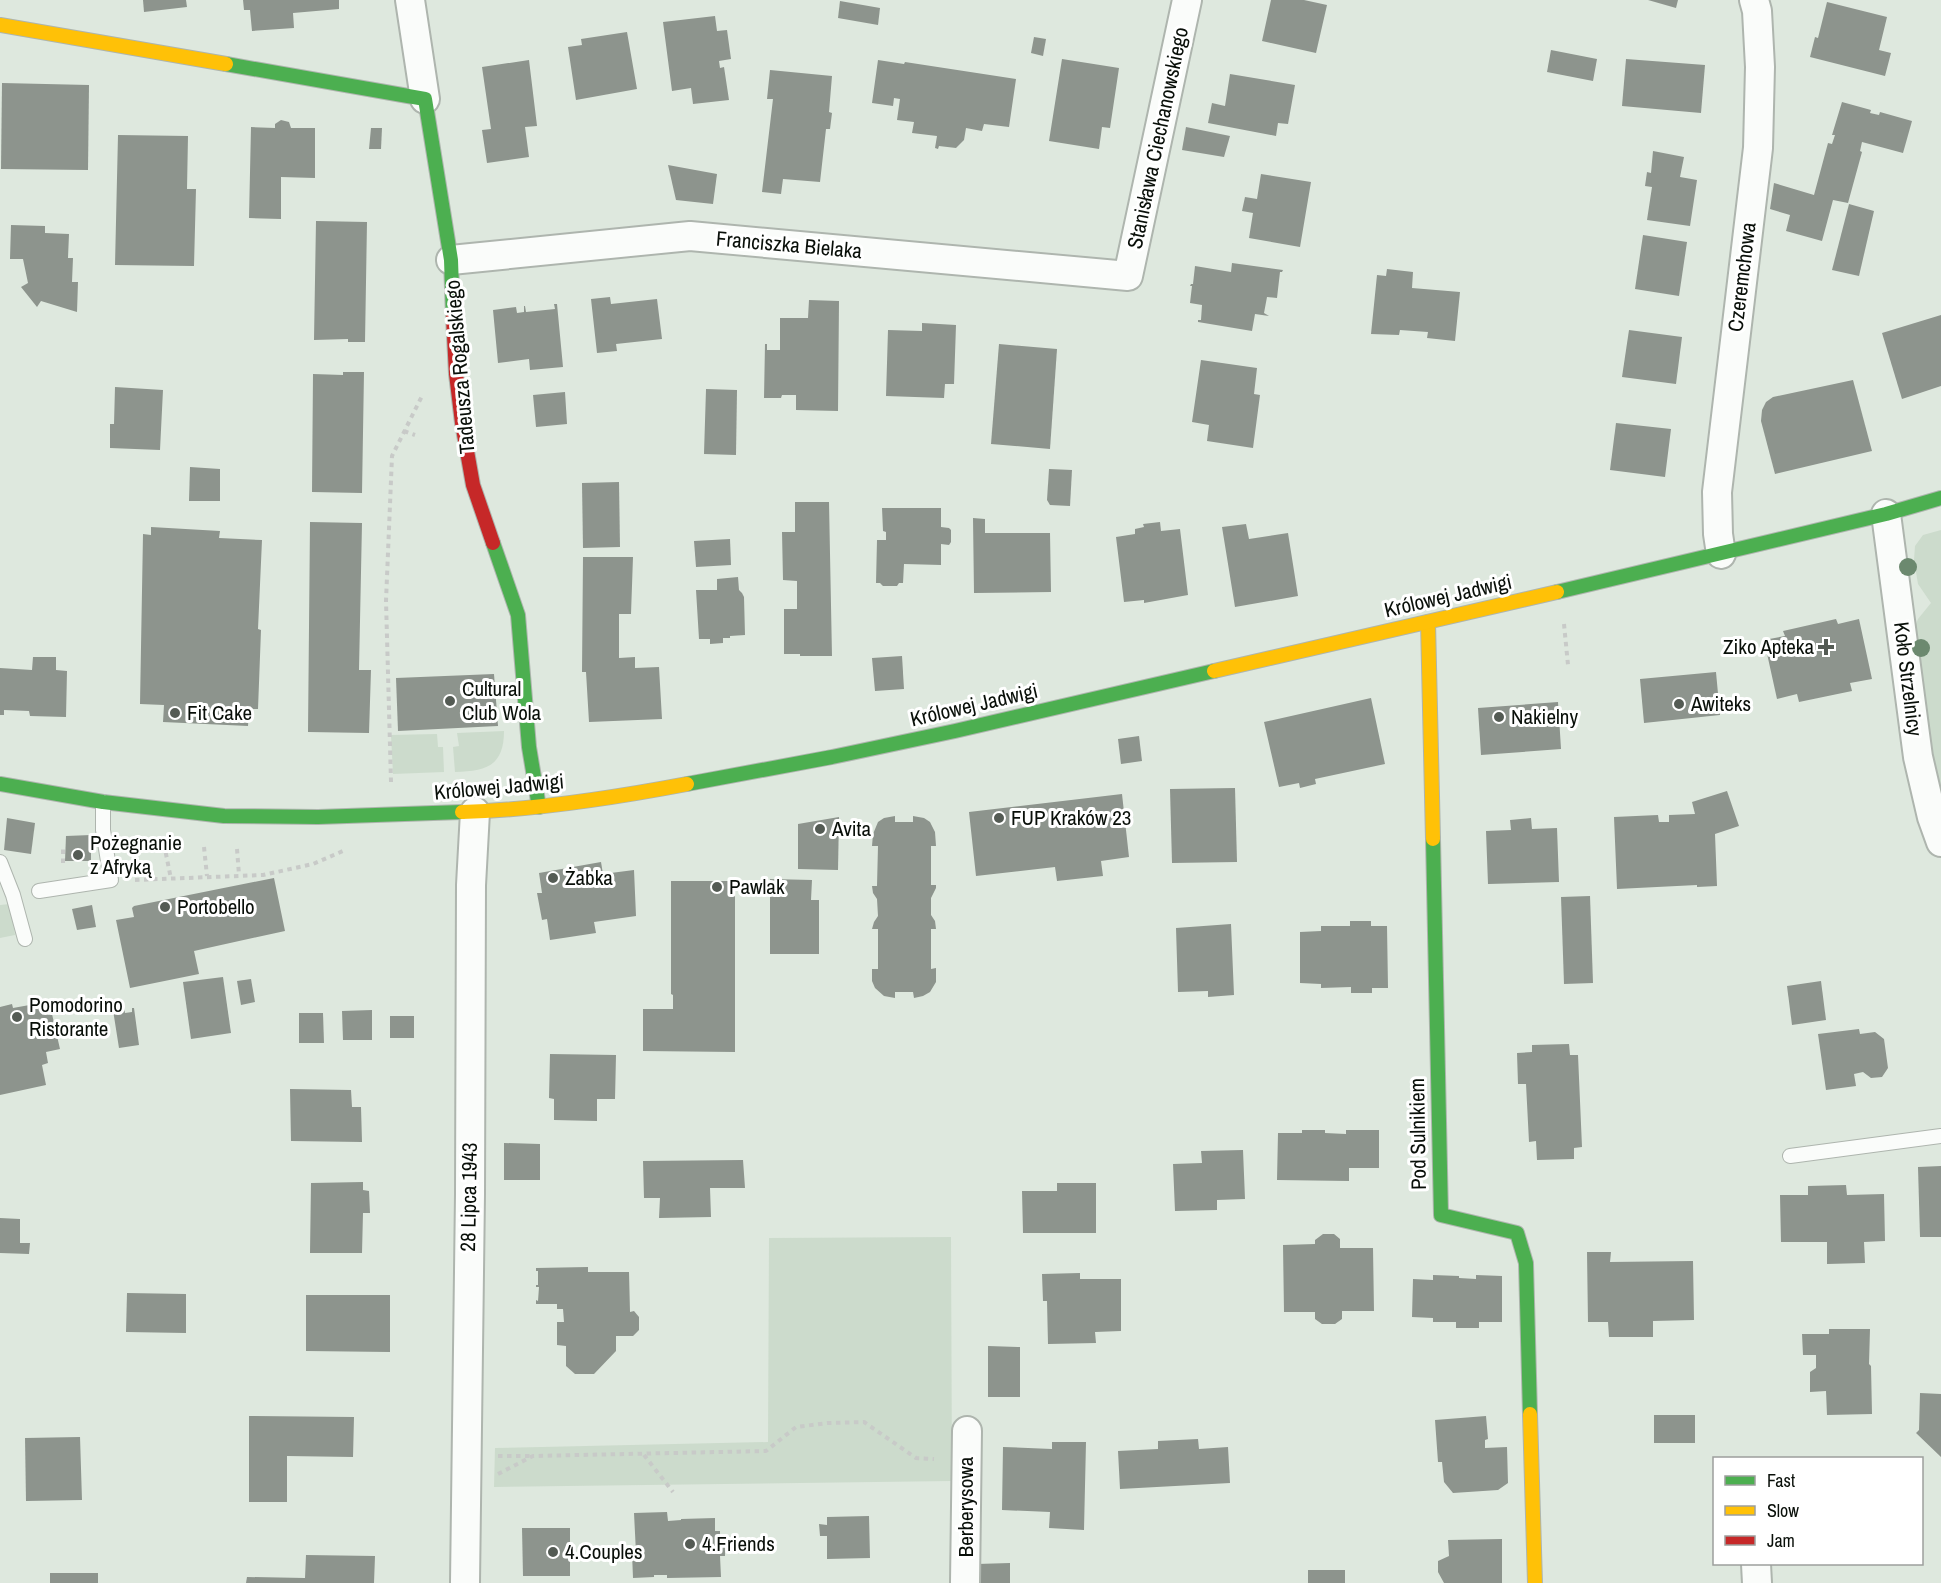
<svg xmlns="http://www.w3.org/2000/svg" width="1941" height="1583" viewBox="0 0 1941 1583" font-family="'Archivo Narrow',sans-serif">
  <style>
    .green { fill: #ccdbcc }
    .building { fill: #8d948d }
    .lines { fill: none; stroke-linecap: round; stroke-linejoin: round }
    .lane-casing { stroke: #aeb5ae; stroke-width: 16 }
    .street-casing { stroke: #aeb5ae; stroke-width: 32 }
    .fast-casing { stroke: #aeb5ae; stroke-width: 16 }
    .slow-casing { stroke: #aeb5ae; stroke-width: 16 }
    .jam-casing { stroke: #aeb5ae; stroke-width: 16 }
    .path { stroke: #c8cac8; stroke-width: 4; stroke-dasharray: 4.5 4.5; stroke-linecap: butt }
    .lane { stroke: #fafcfa; stroke-width: 14 }
    .street { stroke: #fafcfa; stroke-width: 28 }
    .fast { stroke: #4caf50; stroke-width: 14 }
    .slow { stroke: #ffc107; stroke-width: 14 }
    .jam { stroke: #c62828; stroke-width: 14 }
    .tree { fill: #6c896f }
    .poi-dot { fill: #545b54; stroke: #fff; stroke-width: 2 }
    .labels { text-anchor: middle; stroke-width: 6; stroke-linejoin: round; paint-order: stroke }
    .street-label { font-size: 21px; fill: #090f09; stroke: #fff }
    .poi-label { font-size: 21px; fill: #090f09; stroke: #fff; text-anchor: start }
  </style>
  <rect width="100%" height="100%" fill="#dee8de"/>
  <!-- green -->
  <g class="green">
    <polygon points="1941,530 1941,816 1913,632 1918,619 1931,603 1918,584 1914,560 1915,546 1923,535"/>
    <path d="M504 731C504 767 485 771 455 772L453 747 459 746 457 733Z"/>
    <polygon points="437,734 438,747 443,747 444,772 393,774 391,735"/>
    <polygon points="10,904 15,935 0,938 0,905"/>
    <polygon points="951,1237 952,1481 494,1487 495,1448 768,1442 769,1238"/>
  </g>
  <!-- building -->
  <g class="building">
    <polygon points="143,0 186,0 187,7 144,12"/>
    <polygon points="243,0 339,0 339,9 293,13 294,28 252,31 250,10 244,10"/>
    <polygon points="1271,0 1304,0 1327,5 1316,53 1262,41"/>
    <polygon points="1648,0 1678,0 1676,8"/>
    <polygon points="840,1 880,8 878,25 838,18"/>
    <polygon points="1827,2 1887,17 1879,50 1891,53 1885,76 1810,57 1815,37 1818,38"/>
    <polygon points="715,16 717,31 727,30 731,59 719,61 720,68 724,67 729,100 693,104 691,88 672,91 663,22"/>
    <polygon points="627,32 637,89 576,100 568,47 582,45 581,39"/>
    <polygon points="1034,37 1046,39 1043,56 1031,53"/>
    <polygon points="1551,50 1597,59 1593,81 1547,72"/>
    <polygon points="1062,59 1119,68 1110,128 1102,127 1099,149 1049,141"/>
    <polygon points="1626,59 1705,65 1701,113 1622,106"/>
    <polygon points="529,60 537,126 525,127 529,157 487,163 482,130 491,129 482,67"/>
    <polygon points="878,60 904,64 905,62 1016,79 1009,127 984,124 982,131 966,128 964,140 956,148 939,146 938,149 935,148 937,136 912,133 914,122 897,120 900,99 894,98 893,106 872,103"/>
    <polygon points="770,70 832,76 829,112 832,113 830,129 826,129 820,182 783,179 781,194 762,192 773,99 767,99"/>
    <polygon points="1230,74 1295,85 1288,124 1278,123 1276,136 1208,123 1212,103 1225,106"/>
    <polygon points="2,83 89,85 88,170 1,169"/>
    <polygon points="1842,102 1871,110 1870,113 1879,115 1880,112 1912,121 1903,153 1862,142 1860,151 1862,152 1848,203 1833,200 1822,241 1786,231 1790,215 1770,209 1774,183 1814,195 1828,143 1832,144 1835,135 1832,135"/>
    <polygon points="281,120 289,122 291,128 315,128 315,178 281,177 281,219 249,218 251,127 275,128 275,124"/>
    <polygon points="1186,127 1230,136 1224,157 1182,150"/>
    <polygon points="371,128 382,128 381,149 369,149"/>
    <polygon points="118,135 188,136 187,189 196,189 194,266 115,265"/>
    <polygon points="1653,151 1684,157 1680,177 1697,180 1690,226 1647,220 1652,187 1645,186 1647,172 1651,173"/>
    <polygon points="668,165 717,174 713,204 676,200"/>
    <polygon points="1261,174 1311,182 1300,247 1249,238 1253,213 1242,211 1245,197 1257,199"/>
    <polygon points="1849,204 1874,211 1859,276 1832,270"/>
    <polygon points="316,221 367,222 365,342 348,342 348,339 314,340"/>
    <polygon points="11,225 45,226 45,233 69,234 68,258 73,258 72,282 78,282 77,312 41,301 37,307 21,287 28,283 23,259 10,259"/>
    <polygon points="1643,235 1687,242 1679,296 1635,289"/>
    <polygon points="1232,263 1283,270 1282,272 1280,272 1277,298 1267,297 1264,313 1269,316 1255,314 1252,331 1198,322 1198,320 1201,320 1202,305 1190,303 1192,286 1190,286 1191,284 1193,284 1195,266 1231,272"/>
    <polygon points="1387,269 1413,272 1412,288 1460,292 1455,341 1427,338 1428,332 1400,330 1399,335 1371,334 1377,275 1386,276"/>
    <polygon points="610,297 611,304 657,299 662,339 616,344 617,351 597,353 591,299"/>
    <polygon points="809,300 839,301 838,411 796,410 796,395 782,395 781,398 764,398 765,344 767,344 767,350 780,350 780,318 808,318"/>
    <polygon points="554,304 557,304 563,367 530,370 529,359 498,363 493,310 516,307 517,313 524,312 524,306 525,306 526,312 555,309"/>
    <polygon points="1941,315 1941,386 1902,399 1882,333"/>
    <polygon points="922,323 956,325 954,384 945,384 944,398 886,396 888,330 922,331"/>
    <polygon points="1629,330 1682,337 1676,384 1622,377"/>
    <polygon points="999,344 1057,349 1050,449 991,444"/>
    <polygon points="1201,360 1257,368 1254,394 1260,395 1253,448 1207,441 1209,425 1192,422"/>
    <polygon points="343,372 364,372 362,493 312,492 313,374 343,375"/>
    <polygon points="1853,380 1872,451 1775,474 1761,421 1762,410 1766,402 1773,397"/>
    <polygon points="115,387 163,390 160,450 110,448 110,424 114,424"/>
    <polygon points="706,389 737,390 736,455 704,454"/>
    <polygon points="565,392 567,424 536,427 533,395"/>
    <polygon points="1616,423 1671,429 1665,477 1610,470"/>
    <polygon points="190,467 220,469 220,501 189,501"/>
    <polygon points="1049,469 1072,470 1070,506 1050,505 1047,500"/>
    <polygon points="619,482 620,547 583,548 582,483"/>
    <polygon points="795,502 829,502 832,656 800,656 800,654 784,654 784,609 797,609 797,581 783,580 782,532 795,532"/>
    <polygon points="882,508 941,508 941,527 949,528 951,530 951,542 949,545 941,544 941,565 904,564 903,583 899,583 897,586 883,586 880,583 876,583 877,540 886,540 886,532 883,531"/>
    <polygon points="973,518 985,519 985,533 1050,533 1051,592 974,593"/>
    <polygon points="310,522 362,523 359,670 371,670 369,733 308,732"/>
    <polygon points="1160,522 1161,531 1180,529 1188,595 1144,603 1144,600 1124,602 1116,537 1135,534 1135,529 1144,527 1143,524"/>
    <polygon points="1246,524 1249,539 1288,533 1298,596 1235,607 1222,527"/>
    <polygon points="151,527 220,531 219,538 262,540 258,629 261,630 258,709 249,709 248,726 163,722 164,705 140,704 143,534 151,535"/>
    <polygon points="730,539 731,565 696,567 694,541"/>
    <polygon points="583,557 633,557 631,614 619,614 619,658 635,657 635,668 659,667 662,719 589,722 586,672 582,672"/>
    <polygon points="738,577 739,590 742,593 744,597 745,635 730,636 730,638 723,638 723,643 710,644 710,639 699,639 696,590 717,590 717,579"/>
    <polygon points="1836,619 1838,624 1859,619 1872,679 1850,683 1852,691 1799,702 1797,694 1777,699 1764,640 1785,636 1783,631"/>
    <polygon points="902,656 904,689 875,691 872,658"/>
    <polygon points="33,657 56,657 56,670 67,671 66,717 30,716 29,711 4,710 4,715 0,715 0,668 32,670"/>
    <polygon points="1716,672 1720,715 1644,723 1640,679"/>
    <polygon points="494,674 498,726 398,731 396,678"/>
    <polygon points="1371,698 1385,764 1315,779 1316,784 1300,788 1299,783 1279,787 1264,722"/>
    <polygon points="1558,702 1561,749 1481,755 1478,708"/>
    <polygon points="1139,736 1142,761 1121,764 1118,739"/>
    <polygon points="1235,788 1237,862 1172,863 1170,789"/>
    <polygon points="1727,791 1739,826 1715,834 1717,886 1697,887 1697,885 1617,889 1614,817 1658,815 1659,822 1669,822 1669,815 1695,814 1692,802"/>
    <polygon points="1122,794 1129,857 1101,861 1103,876 1057,881 1055,867 976,876 969,812"/>
    <polygon points="895,816 895,822 913,822 913,816 924,818 930,822 935,832 936,846 931,846 931,885 936,885 936,888 931,898 931,915 935,921 936,929 931,929 931,969 936,968 936,982 930,992 923,996 914,998 913,992 895,992 895,998 884,996 875,988 872,981 872,969 878,969 878,929 872,929 874,922 878,916 877,899 873,893 872,886 877,886 878,846 872,846 873,834 878,822 884,818"/>
    <polygon points="839,817 838,870 798,869 798,824"/>
    <polygon points="7,818 35,823 31,854 4,850"/>
    <polygon points="1531,818 1532,829 1557,828 1559,882 1488,884 1486,831 1511,830 1510,820"/>
    <polygon points="91,835 91,861 65,861 66,836"/>
    <polygon points="601,862 603,874 634,870 636,916 594,922 596,933 550,940 547,919 542,920 537,893 542,893 539,873"/>
    <polygon points="274,878 285,931 194,951 199,974 130,988 116,920 134,917 132,908 134,906"/>
    <polygon points="770,879 812,880 811,900 819,900 819,954 770,954"/>
    <polygon points="671,881 735,881 735,1052 643,1051 643,1009 673,1009 673,995 671,994"/>
    <polygon points="1590,896 1593,983 1564,984 1561,897"/>
    <polygon points="92,905 96,927 77,930 72,909"/>
    <polygon points="1350,921 1371,921 1371,926 1387,926 1388,988 1372,988 1372,993 1351,993 1351,987 1321,988 1321,984 1300,983 1300,932 1321,931 1321,926 1350,926"/>
    <polygon points="1231,924 1234,995 1208,997 1208,991 1178,992 1176,928"/>
    <polygon points="223,977 231,1033 191,1039 183,982"/>
    <polygon points="251,979 255,1002 241,1005 237,981"/>
    <polygon points="1821,981 1826,1020 1792,1025 1787,986"/>
    <polygon points="46,1002 48,1015 52,1014 60,1049 46,1052 48,1063 42,1065 46,1085 0,1095 0,1007 12,1004 13,1008"/>
    <polygon points="124,1008 125,1013 132,1012 132,1008 134,1008 139,1045 119,1048 113,1010"/>
    <polygon points="372,1010 372,1040 343,1040 342,1011"/>
    <polygon points="299,1013 323,1013 324,1043 299,1043"/>
    <rect x="390" y="1016" width="24" height="22"/>
    <polygon points="1859,1029 1860,1034 1875,1032 1884,1039 1888,1068 1882,1077 1871,1078 1863,1072 1854,1074 1856,1086 1826,1090 1818,1034"/>
    <polygon points="1569,1044 1570,1055 1578,1055 1582,1147 1574,1148 1574,1159 1537,1160 1536,1141 1529,1142 1526,1084 1518,1084 1517,1053 1532,1052 1532,1045"/>
    <polygon points="550,1054 616,1055 615,1099 597,1099 597,1121 554,1120 554,1099 549,1098"/>
    <polygon points="290,1089 351,1090 352,1107 361,1107 362,1142 291,1141"/>
    <polygon points="1302,1130 1325,1130 1325,1133 1346,1134 1346,1130 1379,1130 1379,1168 1349,1168 1349,1181 1277,1180 1278,1133 1302,1133"/>
    <polygon points="504,1143 540,1144 540,1180 504,1180"/>
    <polygon points="1243,1150 1245,1199 1217,1200 1217,1210 1175,1211 1173,1164 1202,1163 1201,1151"/>
    <polygon points="743,1160 745,1188 710,1188 711,1217 659,1218 660,1198 644,1198 643,1161"/>
    <polygon points="1941,1166 1941,1237 1920,1237 1918,1167"/>
    <polygon points="363,1182 363,1190 369,1191 370,1213 363,1213 362,1253 310,1253 311,1183"/>
    <polygon points="1057,1183 1096,1183 1096,1233 1023,1233 1022,1191 1057,1191"/>
    <polygon points="1846,1185 1847,1195 1884,1194 1885,1241 1864,1242 1865,1263 1827,1264 1827,1242 1781,1242 1780,1195 1808,1195 1808,1186"/>
    <polygon points="0,1218 20,1219 20,1243 30,1243 29,1254 0,1253"/>
    <polygon points="1323,1234 1334,1234 1340,1239 1340,1248 1373,1248 1374,1311 1342,1311 1342,1319 1335,1324 1322,1324 1315,1319 1315,1312 1284,1312 1283,1245 1315,1244 1315,1240"/>
    <polygon points="1587,1252 1611,1252 1610,1262 1693,1261 1694,1320 1653,1321 1653,1337 1609,1337 1608,1322 1588,1322"/>
    <polygon points="588,1267 588,1272 629,1272 630,1312 634,1311 639,1317 639,1330 633,1336 616,1336 616,1351 594,1374 575,1374 566,1366 566,1346 557,1345 557,1322 564,1322 563,1309 557,1309 557,1304 536,1304 536,1300 538,1301 539,1287 536,1287 536,1285 538,1285 538,1271 536,1271 536,1268"/>
    <polygon points="1080,1273 1080,1279 1121,1279 1121,1331 1095,1332 1096,1343 1048,1344 1047,1301 1043,1301 1042,1274"/>
    <polygon points="1433,1275 1459,1276 1459,1278 1476,1279 1476,1275 1502,1276 1502,1322 1479,1322 1479,1328 1456,1328 1456,1322 1433,1322 1433,1318 1412,1317 1413,1279 1433,1280"/>
    <polygon points="127,1293 186,1294 186,1333 126,1332"/>
    <polygon points="306,1295 390,1295 390,1352 306,1351"/>
    <polygon points="1829,1329 1870,1329 1869,1364 1871,1366 1872,1414 1827,1415 1826,1391 1810,1392 1810,1372 1816,1368 1816,1355 1803,1355 1802,1334 1829,1334"/>
    <polygon points="988,1346 1020,1347 1020,1397 988,1397"/>
    <polygon points="1920,1393 1941,1394 1941,1457 1916,1433 1919,1430"/>
    <rect x="1654" y="1415" width="41" height="28"/>
    <polygon points="249,1416 354,1417 353,1457 287,1456 287,1502 249,1502"/>
    <polygon points="1486,1416 1488,1439 1485,1440 1485,1448 1507,1447 1508,1483 1498,1490 1453,1493 1444,1482 1442,1462 1438,1462 1435,1420"/>
    <polygon points="80,1437 82,1500 26,1501 25,1438"/>
    <polygon points="1198,1439 1199,1449 1228,1447 1230,1483 1120,1489 1118,1451 1158,1449 1158,1441"/>
    <polygon points="1052,1442 1086,1442 1084,1530 1049,1528 1050,1512 1002,1510 1003,1447 1052,1449"/>
    <polygon points="667,1512 668,1521 681,1520 681,1519 715,1518 715,1531 720,1531 720,1543 725,1543 725,1556 720,1556 721,1577 667,1578 667,1575 654,1575 654,1577 633,1578 632,1553 636,1553 634,1513"/>
    <polygon points="869,1516 870,1558 827,1559 827,1536 820,1536 819,1524 827,1525 827,1517"/>
    <polygon points="522,1528 570,1528 570,1576 523,1576"/>
    <polygon points="1502,1539 1502,1583 1444,1583 1438,1572 1438,1561 1449,1556 1448,1540"/>
    <polygon points="306,1555 375,1556 374,1583 246,1583 247,1577 305,1578"/>
    <polygon points="1010,1563 1010,1583 977,1583 977,1564"/>
    <rect x="1308" y="1570" width="37" height="13"/>
    <rect x="50" y="1573" width="48" height="10"/>
  </g>
  <g class="lines">
    <!-- lane casing -->
    <g class="lane-casing">
      <g id="lane">
        <polyline points="0,862 13,895 25,939"/>
        <polyline points="39,891 111,880 103,830 103,802"/>
        <polyline points="1790,1156 1941,1136"/>
      </g>
    </g>
    <!-- street casing -->
    <g class="street-casing">
      <g id="street">
        <polyline points="410,0 425,99"/>
        <polyline points="451,260 690,236 1128,276 1187,0"/>
        <polyline points="1886,514 1918,757 1932,817 1941,842"/>
        <polyline points="1721,554 1718,534 1717,492 1758,148 1760,67 1757,11 1754,0"/>
        <polyline points="1756,1564 1757,1583"/>
        <polyline points="465,1583 470,1194 471,885 475,812"/>
        <polyline points="965,1583 967,1431"/>
      </g>
    </g>
    <!-- fast casing -->
    <g class="fast-casing">
      <g id="fast">
        <polyline points="226,64 425,99 451,260 453,317"/>
        <polyline points="493,543 518,615 529,747 539,807"/>
        <polyline points="1557,592 1886,514 1941,498"/>
        <polyline points="0,784 103,802 224,816 318,817 462,812"/>
        <polyline points="687,784 832,757 955,731 1214,671"/>
        <polyline points="1433,839 1441,1215 1517,1233 1526,1263 1530,1414"/>
      </g>
    </g>
    <!-- slow casing -->
    <g class="slow-casing">
      <g id="slow">
        <polyline points="0,25 226,64"/>
        <polyline points="1428,622 1433,839"/>
        <polyline points="1214,671 1557,592"/>
        <path d="M462 812C537 810 613 798 687 784"/>
        <polyline points="1530,1414 1535,1583"/>
      </g>
    </g>
    <!-- jam casing -->
    <g class="jam-casing">
      <polyline id="jam" points="453,317 456,374 462,423 473,485 493,543"/>
    </g>
    <!-- path -->
    <g class="path">
      <polyline points="404,431 415,435"/>
      <polyline points="1564,624 1568,665"/>
      <polyline points="391,782 386,601 392,456 423,394"/>
      <polyline points="164,844 171,879"/>
      <polyline points="204,847 207,876"/>
      <polyline points="237,849 239,875"/>
      <polyline points="63,863 63,848 65,848"/>
      <polyline points="135,880 263,875 313,864 343,851"/>
      <polyline points="644,1455 673,1492"/>
      <polyline points="498,1456 533,1456"/>
      <polyline points="498,1474 533,1456 766,1451 796,1427 828,1423 864,1422 916,1458 934,1459"/>
    </g>
    <!-- lane -->
    <use href="#lane" class="lane"/>
    <!-- street -->
    <use href="#street" class="street"/>
    <!-- fast -->
    <use href="#fast" class="fast"/>
    <!-- slow -->
    <use href="#slow" class="slow"/>
    <!-- jam -->
    <use href="#jam" class="jam"/>
  </g>
  <!-- trees -->
  <g class="tree">
    <circle cx="1908" cy="567" r="9"/>
    <circle cx="1921" cy="648" r="9"/>
  </g>
  <!-- markers -->
  <g class="poi-dot">
    <path d="M1823 638h6v6h6v6h-6v6h-6v-6h-6v-6h6z"/>
    <circle cx="450" cy="701" r="6"/>
    <circle cx="1679" cy="704" r="6"/>
    <circle cx="175" cy="713" r="6"/>
    <circle cx="1499" cy="717" r="6"/>
    <circle cx="999" cy="818" r="6"/>
    <circle cx="820" cy="829" r="6"/>
    <circle cx="78" cy="855" r="6"/>
    <circle cx="553" cy="878" r="6"/>
    <circle cx="717" cy="887" r="6"/>
    <circle cx="165" cy="907" r="6"/>
    <circle cx="17" cy="1017" r="6"/>
    <circle cx="690" cy="1544" r="6"/>
    <circle cx="553" cy="1552" r="6"/>
  </g>
  <g class="labels">
    <!-- street labels -->
    <g class="street-label">
      <text transform="translate(1158 138) rotate(-78)" y="7">Stanisława Ciechanowskiego</text>
      <text transform="translate(789 245) rotate(5)" y="7">Franciszka Bielaka</text>
      <text transform="translate(1742 277) rotate(-83)" y="7">Czeremchowa</text>
      <text transform="translate(460 367) rotate(-95)" y="7">Tadeusza Rogalskiego</text>
      <text transform="translate(1448 596) rotate(-13)" y="7">Królowej Jadwigi</text>
      <text transform="translate(1908 679) rotate(83)" y="7">Koło Strzelnicy</text>
      <text transform="translate(974 705) rotate(-13)" y="7">Królowej Jadwigi</text>
      <text transform="translate(499 787) rotate(-5)" y="7">Królowej Jadwigi</text>
      <text transform="translate(1418 1134) rotate(-91)" y="7">Pod Sulnikiem</text>
      <text transform="translate(469 1197) rotate(-89)" y="7">28 Lipca 1943</text>
      <text transform="translate(966 1507) rotate(-90)" y="7">Berberysowa</text>
    </g>
    <!-- poi labels -->
    <g class="poi-label">
      <text x="1814" y="654" text-anchor="end">Ziko Apteka</text>
      <text x="462" y="696">Cultural<tspan x="462" dy="24">Club Wola</tspan></text>
      <text x="1691" y="711">Awiteks</text>
      <text x="187" y="720">Fit Cake</text>
      <text x="1511" y="724">Nakielny</text>
      <text x="1011" y="825">FUP Kraków 23</text>
      <text x="832" y="836">Avita</text>
      <text x="90" y="850">Pożegnanie<tspan x="90" dy="24">z Afryką</tspan></text>
      <text x="565" y="885">Żabka</text>
      <text x="729" y="894">Pawlak</text>
      <text x="177" y="914">Portobello</text>
      <text x="29" y="1012">Pomodorino<tspan x="29" dy="24">Ristorante</tspan></text>
      <text x="702" y="1551">4.Friends</text>
      <text x="565" y="1559">4.Couples</text>
    </g>
  </g>
  <!-- legend -->
  <rect x="1713" y="1457" width="210" height="108" fill="#ffffff" stroke="#9d9f9d" stroke-width="1.5"/>
  <rect x="1725" y="1476" width="30" height="9" fill="#4caf50" stroke="#9d9f9d" stroke-width="1.5"/>
  <text x="1767" y="1487" font-size="18" fill="#090f09">Fast</text>
  <rect x="1725" y="1506" width="30" height="9" fill="#ffc107" stroke="#9d9f9d" stroke-width="1.5"/>
  <text x="1767" y="1517" font-size="18" fill="#090f09">Slow</text>
  <rect x="1725" y="1536" width="30" height="9" fill="#c62828" stroke="#9d9f9d" stroke-width="1.5"/>
  <text x="1767" y="1547" font-size="18" fill="#090f09">Jam</text>
</svg>
